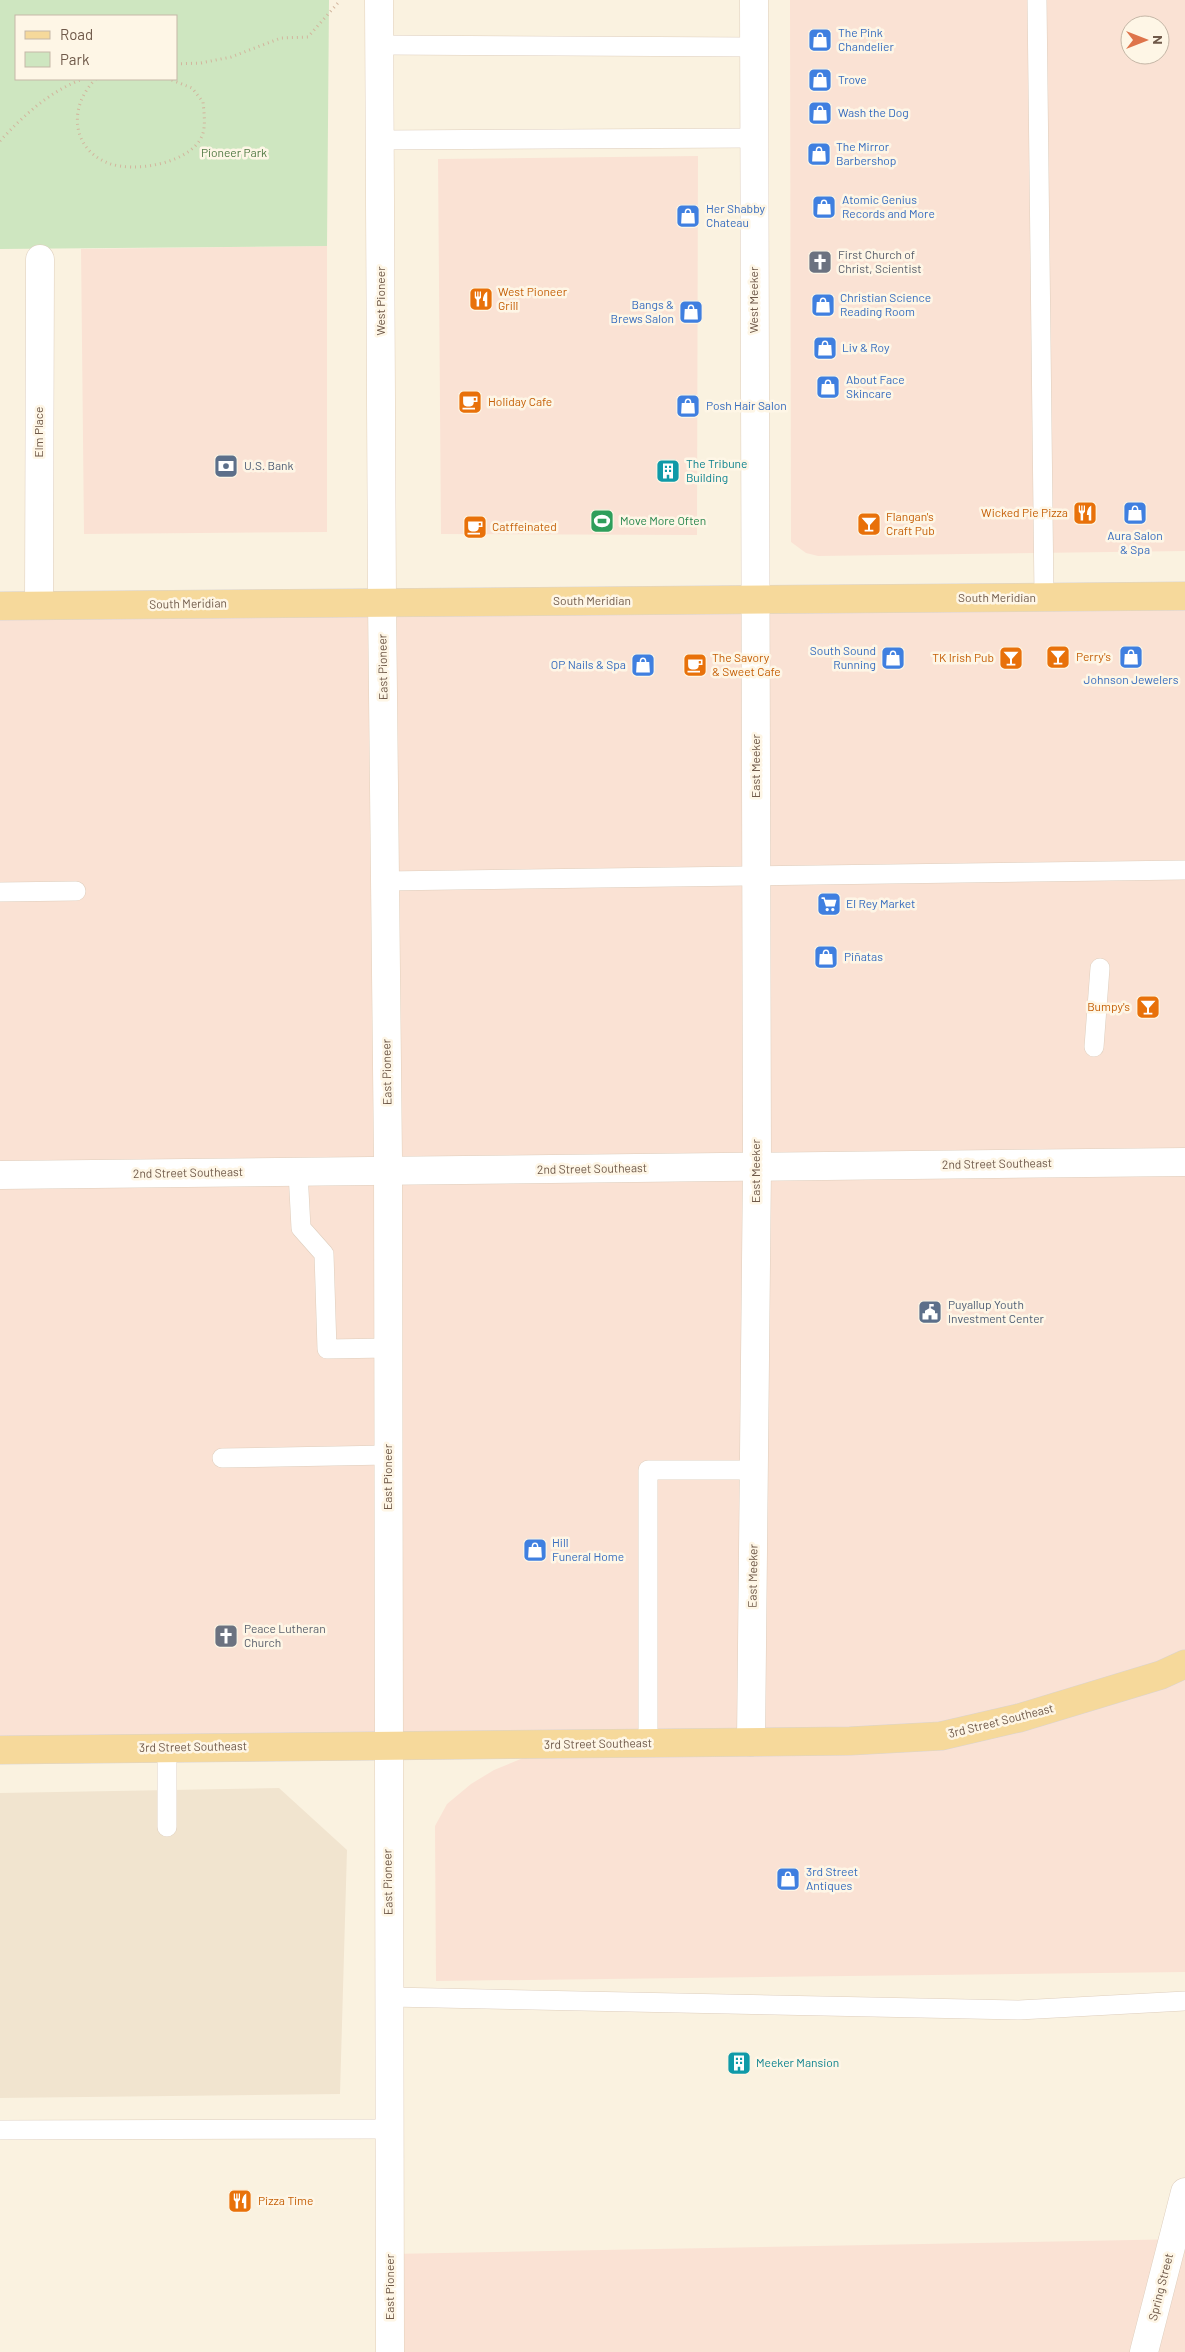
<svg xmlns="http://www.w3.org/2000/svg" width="1185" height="2352" viewBox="0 0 1185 2352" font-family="Barlow,sans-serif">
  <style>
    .residential { fill: #f1e4cf }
    .commercial { fill: #fae2d4; fill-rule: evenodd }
    .green { fill: #cee6c0; fill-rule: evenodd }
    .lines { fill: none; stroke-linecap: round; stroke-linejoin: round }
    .lane-casing { stroke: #decebd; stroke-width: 20 }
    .street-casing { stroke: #decebd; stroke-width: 29 }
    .secondary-casing { stroke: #e2d0bb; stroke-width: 29 }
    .primary-casing { stroke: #dad4d0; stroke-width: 29 }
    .path { stroke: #d2b59d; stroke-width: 3; stroke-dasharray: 1 4; stroke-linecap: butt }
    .lane { stroke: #fff; stroke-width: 19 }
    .street { stroke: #fff; stroke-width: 28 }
    .secondary { stroke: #fff; stroke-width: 28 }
    .primary { stroke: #f6d99b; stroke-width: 28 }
    .labels { text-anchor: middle; stroke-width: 5; stroke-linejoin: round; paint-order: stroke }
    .shop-label { font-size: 12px; fill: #366cbe; stroke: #fef6e6; text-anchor: start }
    .park-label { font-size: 12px; fill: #527a45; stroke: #fef6e6 }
    .worship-label { font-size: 12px; fill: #5b616d; stroke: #fef6e6; text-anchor: start }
    .food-label { font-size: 12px; fill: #c56008; stroke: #fef6e6; text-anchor: start }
    .street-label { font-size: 12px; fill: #6f5949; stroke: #fef6e6 }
    .culture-label { font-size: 12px; fill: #0d838f; stroke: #fef6e6; text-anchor: start }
    .service-label { font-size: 12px; fill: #4e5e75; stroke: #fef6e6; text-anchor: start }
    .leisure-label { font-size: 12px; fill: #27864d; stroke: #fef6e6; text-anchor: start }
  </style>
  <rect width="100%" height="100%" fill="#faf2e0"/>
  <!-- residential -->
  <polygon class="residential" points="279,1788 347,1850 340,2094 0,2098 0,1793"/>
  <!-- commercial -->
  <g class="commercial">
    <path d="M790 0H1185V551L818 556 806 553 791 542ZM1130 25H1160V55H1130Z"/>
    <polygon points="698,156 697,535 441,534 438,159"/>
    <polygon points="327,246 327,532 84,534 81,249"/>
    <polygon points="1185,596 1185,1972 436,1981 435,1826 447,1804 471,1784 494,1770 528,1756 0,1750 0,606"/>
    <polygon points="1185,2239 1185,2352 390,2352 390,2254"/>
  </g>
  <!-- green -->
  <path class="green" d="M0 0H329L327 246 0 249ZM16 16H176V79H16Z"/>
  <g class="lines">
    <!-- lane casing -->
    <g class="lane-casing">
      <g id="lane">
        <polyline points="1037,0 1044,597"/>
        <polyline points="380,45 754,47"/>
        <polyline points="380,140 754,138"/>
        <polyline points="385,881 1185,870"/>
        <polyline points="0,892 76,891"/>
        <polyline points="1094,1047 1100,968"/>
        <polyline points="298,1172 301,1228 324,1254 327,1349 388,1348"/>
        <polyline points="222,1458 388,1455"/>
        <polyline points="648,1743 648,1470 754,1470"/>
        <polyline points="167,1827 167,1748"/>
        <polyline points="390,1997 1019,2010 1185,2001"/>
        <polyline points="0,2130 390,2129"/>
      </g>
    </g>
    <!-- street casing -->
    <g class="street-casing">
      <g id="street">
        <polyline points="39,605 40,259"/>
        <polyline points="0,1175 1185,1162"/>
        <polyline points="751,1742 757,1167 754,0"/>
        <polyline points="1144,2352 1185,2192"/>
      </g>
    </g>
    <!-- secondary casing -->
    <g class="secondary-casing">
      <polyline id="secondary" points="379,0 382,601 388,1159 390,2352"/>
    </g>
    <!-- primary casing -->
    <g class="primary-casing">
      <g id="primary">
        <polyline points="0,606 1185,596"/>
        <polyline points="0,1750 850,1741 941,1736 1019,1718 1161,1675 1185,1664"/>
      </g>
    </g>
    <!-- path -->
    <g class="path">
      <polyline points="176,64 201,63 231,57 281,38 308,37 338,3"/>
      <path d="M96 79C69 104 70 148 108 163 133 173 190 164 202 136 206 127 204 112 203 102L192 88 169 79"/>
      <path d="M0 141C24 115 50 91 83 79"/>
    </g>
    <!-- lane -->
    <use href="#lane" class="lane"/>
    <!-- street -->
    <use href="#street" class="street"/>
    <!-- secondary -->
    <use href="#secondary" class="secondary"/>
    <!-- primary -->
    <use href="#primary" class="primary"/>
  </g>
  <!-- icons -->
  <defs>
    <g id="shop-square" transform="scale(1.25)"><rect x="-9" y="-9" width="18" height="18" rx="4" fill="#3f7fe0" stroke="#fef6e6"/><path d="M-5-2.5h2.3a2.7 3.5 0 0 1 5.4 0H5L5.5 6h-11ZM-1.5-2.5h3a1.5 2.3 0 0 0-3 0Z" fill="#fff"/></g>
    <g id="church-square" transform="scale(1.25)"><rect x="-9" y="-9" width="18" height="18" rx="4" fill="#6b7280" stroke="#fef6e6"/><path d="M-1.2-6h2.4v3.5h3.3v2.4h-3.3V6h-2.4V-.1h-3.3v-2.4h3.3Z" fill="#fff"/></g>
    <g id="restaurant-square" transform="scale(1.25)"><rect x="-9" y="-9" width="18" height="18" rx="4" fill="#e8710a" stroke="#fef6e6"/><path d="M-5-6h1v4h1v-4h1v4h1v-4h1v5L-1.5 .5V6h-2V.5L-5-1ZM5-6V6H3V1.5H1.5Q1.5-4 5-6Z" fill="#fff"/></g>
    <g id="cafe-square" transform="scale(1.25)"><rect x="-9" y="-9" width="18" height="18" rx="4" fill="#e8710a" stroke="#fef6e6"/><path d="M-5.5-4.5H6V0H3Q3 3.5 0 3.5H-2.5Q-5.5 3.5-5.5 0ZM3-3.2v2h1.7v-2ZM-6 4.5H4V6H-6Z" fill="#fff"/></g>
    <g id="bank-square" transform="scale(1.25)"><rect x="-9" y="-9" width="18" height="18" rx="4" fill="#5c6f8a" stroke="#fef6e6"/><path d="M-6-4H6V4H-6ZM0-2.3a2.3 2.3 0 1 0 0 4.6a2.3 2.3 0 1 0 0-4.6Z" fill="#fff"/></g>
    <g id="building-square" transform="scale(1.25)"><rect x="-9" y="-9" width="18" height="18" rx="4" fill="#0f9aa8" stroke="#fef6e6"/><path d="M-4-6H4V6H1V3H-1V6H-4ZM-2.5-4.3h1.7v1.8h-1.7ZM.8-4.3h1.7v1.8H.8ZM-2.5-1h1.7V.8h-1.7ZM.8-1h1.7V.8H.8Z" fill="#fff"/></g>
    <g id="stadium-square" transform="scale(1.25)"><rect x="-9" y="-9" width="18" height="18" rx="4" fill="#2e9e5b" stroke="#fef6e6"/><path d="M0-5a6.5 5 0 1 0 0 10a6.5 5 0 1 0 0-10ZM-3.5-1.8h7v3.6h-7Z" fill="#fff"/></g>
    <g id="bar-square" transform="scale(1.25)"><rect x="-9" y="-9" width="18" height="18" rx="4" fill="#e8710a" stroke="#fef6e6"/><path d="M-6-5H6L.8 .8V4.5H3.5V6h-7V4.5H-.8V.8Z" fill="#fff"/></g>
    <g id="supermarket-square" transform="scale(1.25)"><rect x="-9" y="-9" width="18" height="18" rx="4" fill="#3f7fe0" stroke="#fef6e6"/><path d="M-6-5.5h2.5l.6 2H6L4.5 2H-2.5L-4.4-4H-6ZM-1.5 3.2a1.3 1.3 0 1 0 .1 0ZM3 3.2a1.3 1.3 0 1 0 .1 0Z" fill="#fff"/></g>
    <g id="civic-square" transform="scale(1.25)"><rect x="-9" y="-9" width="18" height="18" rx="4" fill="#5c6f8a" stroke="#fef6e6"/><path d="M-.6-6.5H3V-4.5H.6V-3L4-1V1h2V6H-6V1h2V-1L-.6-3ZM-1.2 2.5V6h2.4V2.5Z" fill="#fff"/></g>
  </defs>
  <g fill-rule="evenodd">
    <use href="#shop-square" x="820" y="40"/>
    <use href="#shop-square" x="820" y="80"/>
    <use href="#shop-square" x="820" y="113"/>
    <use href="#shop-square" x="819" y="154"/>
    <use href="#shop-square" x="824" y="207"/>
    <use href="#shop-square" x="688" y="216"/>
    <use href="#church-square" x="820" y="262"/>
    <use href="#restaurant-square" x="481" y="299"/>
    <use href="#shop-square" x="823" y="305"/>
    <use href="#shop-square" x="691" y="312"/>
    <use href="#shop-square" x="825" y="348"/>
    <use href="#shop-square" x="828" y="387"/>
    <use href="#cafe-square" x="470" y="402"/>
    <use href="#shop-square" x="688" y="406"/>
    <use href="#bank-square" x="226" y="466"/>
    <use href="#building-square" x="668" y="471"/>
    <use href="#restaurant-square" x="1085" y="513"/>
    <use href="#shop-square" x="1135" y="513"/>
    <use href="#stadium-square" x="602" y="521"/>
    <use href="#bar-square" x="869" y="524"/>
    <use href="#cafe-square" x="475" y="527"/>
    <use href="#bar-square" x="1058" y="657"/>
    <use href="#shop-square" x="1131" y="657"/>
    <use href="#shop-square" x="893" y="658"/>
    <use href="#bar-square" x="1011" y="658"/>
    <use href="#shop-square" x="643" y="665"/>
    <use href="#cafe-square" x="695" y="665"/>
    <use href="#supermarket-square" x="829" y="904"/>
    <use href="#shop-square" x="826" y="957"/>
    <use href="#bar-square" x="1148" y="1007"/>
    <use href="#civic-square" x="930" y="1312"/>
    <use href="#shop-square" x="535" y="1550"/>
    <use href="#church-square" x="226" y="1636"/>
    <use href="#shop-square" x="788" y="1879"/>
    <use href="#building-square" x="739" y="2063"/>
    <use href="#restaurant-square" x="240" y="2201"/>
  </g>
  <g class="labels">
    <!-- shop labels -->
    <g class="shop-label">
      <text x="838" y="37">The Pink<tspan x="838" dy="14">Chandelier</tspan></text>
      <text x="838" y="84">Trove</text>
      <text x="838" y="117">Wash the Dog</text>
      <text x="836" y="151">The Mirror<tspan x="836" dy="14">Barbershop</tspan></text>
      <text x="842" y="204">Atomic Genius<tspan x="842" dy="14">Records and More</tspan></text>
      <text x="706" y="213">Her Shabby<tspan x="706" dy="14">Chateau</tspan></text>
      <text x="840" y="302">Christian Science<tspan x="840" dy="14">Reading Room</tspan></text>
      <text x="674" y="309" text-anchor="end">Bangs &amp;<tspan x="674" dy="14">Brews Salon</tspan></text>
      <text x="842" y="352">Liv &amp; Roy</text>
      <text x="846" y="384">About Face<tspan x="846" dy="14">Skincare</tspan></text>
      <text x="706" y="410">Posh Hair Salon</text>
      <text x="1135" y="540" text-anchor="middle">Aura Salon<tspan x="1135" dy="14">&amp; Spa</tspan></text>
      <text x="876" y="655" text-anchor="end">South Sound<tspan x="876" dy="14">Running</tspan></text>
      <text x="626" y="669" text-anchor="end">OP Nails &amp; Spa</text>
      <text x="1131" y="684" text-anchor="middle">Johnson Jewelers</text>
      <text x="846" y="908">El Rey Market</text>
      <text x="844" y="961">Piñatas</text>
      <text x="552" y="1547">Hill<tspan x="552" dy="14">Funeral Home</tspan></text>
      <text x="806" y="1876">3rd Street<tspan x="806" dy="14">Antiques</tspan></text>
    </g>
    <!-- park labels -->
    <g class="park-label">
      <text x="234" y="157">Pioneer Park</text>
    </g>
    <!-- worship labels -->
    <g class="worship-label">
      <text x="838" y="259">First Church of<tspan x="838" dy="14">Christ, Scientist</tspan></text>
      <text x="244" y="1633">Peace Lutheran<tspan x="244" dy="14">Church</tspan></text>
    </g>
    <!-- food labels -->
    <g class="food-label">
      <text x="498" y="296">West Pioneer<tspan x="498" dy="14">Grill</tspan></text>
      <text x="488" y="406">Holiday Cafe</text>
      <text x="1068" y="517" text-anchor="end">Wicked Pie Pizza</text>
      <text x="886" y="521">Flangan's<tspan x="886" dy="14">Craft Pub</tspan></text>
      <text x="492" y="531">Catffeinated</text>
      <text x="1076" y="661">Perry's</text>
      <text x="712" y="662">The Savory<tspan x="712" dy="14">&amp; Sweet Cafe</tspan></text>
      <text x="994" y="662" text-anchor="end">TK Irish Pub</text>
      <text x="1130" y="1011" text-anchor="end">Bumpy's</text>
      <text x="258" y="2205">Pizza Time</text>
    </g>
    <!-- street labels -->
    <g class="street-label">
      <text transform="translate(754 300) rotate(-90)" y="4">West Meeker</text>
      <text transform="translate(381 301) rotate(-90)" y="4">West Pioneer</text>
      <text transform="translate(39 432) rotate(-90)" y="4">Elm Place</text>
      <text x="997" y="602">South Meridian</text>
      <text x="592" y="605">South Meridian</text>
      <text transform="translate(188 604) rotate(-1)" y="4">South Meridian</text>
      <text transform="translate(383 667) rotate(-91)" y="4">East Pioneer</text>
      <text transform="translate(756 766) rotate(-90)" y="4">East Meeker</text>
      <text transform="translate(387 1072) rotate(-91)" y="4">East Pioneer</text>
      <text transform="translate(997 1164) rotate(-1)" y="4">2nd Street Southeast</text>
      <text transform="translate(592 1169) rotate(-1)" y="4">2nd Street Southeast</text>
      <text transform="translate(756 1171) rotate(-90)" y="4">East Meeker</text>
      <text transform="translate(188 1173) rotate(-1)" y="4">2nd Street Southeast</text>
      <text transform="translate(388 1477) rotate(-90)" y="4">East Pioneer</text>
      <text transform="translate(753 1576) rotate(-89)" y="4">East Meeker</text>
      <text transform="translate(1001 1721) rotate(-14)" y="4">3rd Street Southeast</text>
      <text transform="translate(598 1744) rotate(-1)" y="4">3rd Street Southeast</text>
      <text transform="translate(193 1747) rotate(-1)" y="4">3rd Street Southeast</text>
      <text transform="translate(388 1882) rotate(-91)" y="4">East Pioneer</text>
      <text transform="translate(390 2287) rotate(-90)" y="4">East Pioneer</text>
      <text transform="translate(1161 2287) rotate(-76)" y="4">Spring Street</text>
    </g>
    <!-- culture labels -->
    <g class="culture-label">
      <text x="686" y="468">The Tribune<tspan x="686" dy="14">Building</tspan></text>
      <text x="756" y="2067">Meeker Mansion</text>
    </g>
    <!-- service labels -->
    <g class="service-label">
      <text x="244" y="470">U.S. Bank</text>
      <text x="948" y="1309">Puyallup Youth<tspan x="948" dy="14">Investment Center</tspan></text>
    </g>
    <!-- leisure labels -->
    <g class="leisure-label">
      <text x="620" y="525">Move More Often</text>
    </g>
  </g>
  <!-- legend -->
  <rect x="15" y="15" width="162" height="65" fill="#fef6e6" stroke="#c5b7a7"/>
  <rect x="25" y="31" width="25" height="8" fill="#f6d99b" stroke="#c5b7a7"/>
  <text x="60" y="40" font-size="15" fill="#6f5949">Road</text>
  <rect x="25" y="52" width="25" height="15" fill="#cee6c0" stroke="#c5b7a7"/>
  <text x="60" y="65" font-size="15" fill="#6f5949">Park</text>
  <!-- north arrow -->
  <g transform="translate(1145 40) rotate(90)"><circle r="24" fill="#fef6e6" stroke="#c5b7a7"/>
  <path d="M0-4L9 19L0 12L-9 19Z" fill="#de744b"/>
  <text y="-8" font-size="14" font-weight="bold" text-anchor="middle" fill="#6f5949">N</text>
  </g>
</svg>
